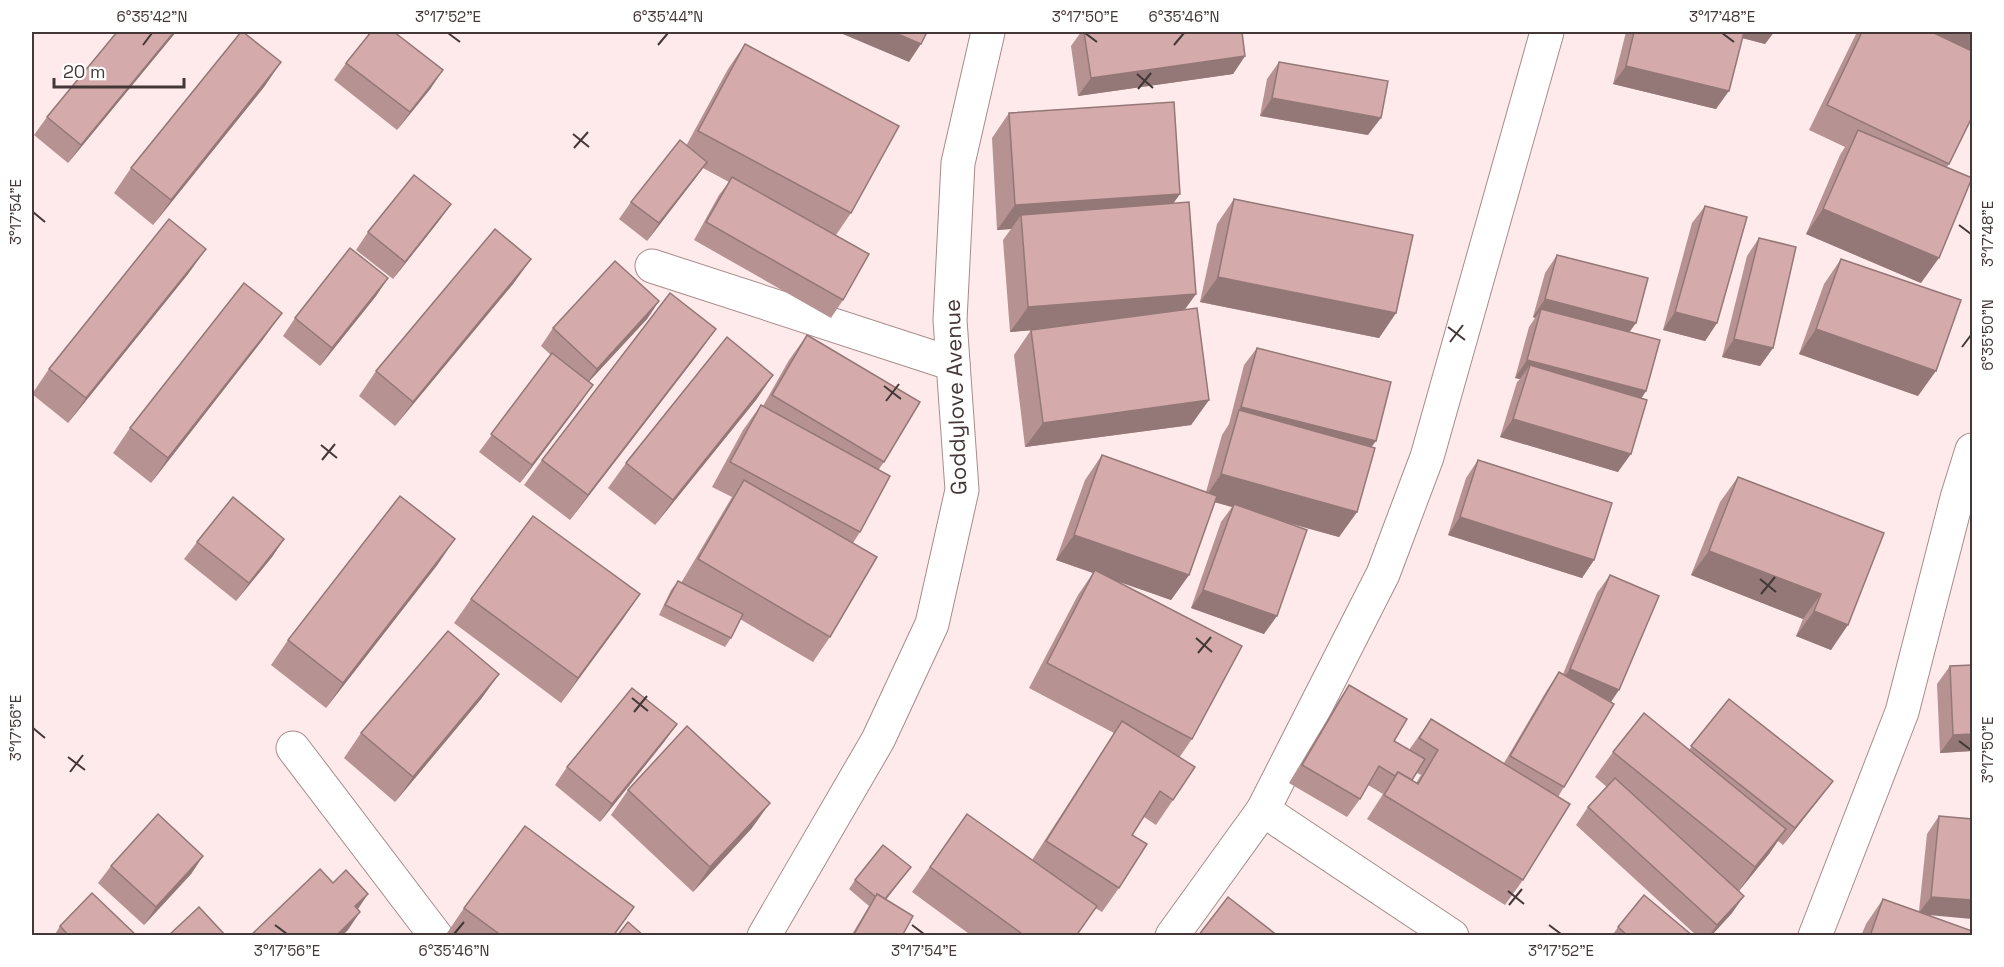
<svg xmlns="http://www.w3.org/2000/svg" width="2004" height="967" viewBox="0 0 2004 967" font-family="'Space Grotesk',sans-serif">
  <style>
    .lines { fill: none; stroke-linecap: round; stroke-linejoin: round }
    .street-casing { stroke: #a88b8b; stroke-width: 35 }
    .street { stroke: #fff; stroke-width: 33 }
    .wall { fill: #b69292; fill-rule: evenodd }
    .shaded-wall { fill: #947777 }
    .building { fill: #d4aaaa; stroke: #947777; stroke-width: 1.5 }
    .ticks { fill: none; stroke: #433737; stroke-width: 2 }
    .labels { text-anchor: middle; stroke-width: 6; stroke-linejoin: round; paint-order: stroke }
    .street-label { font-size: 22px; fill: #433737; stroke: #fff }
    .neatline { fill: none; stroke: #433737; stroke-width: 2 }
    .ticks-label { font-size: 15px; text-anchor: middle; fill: #433737 }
  </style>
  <rect width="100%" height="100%" fill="#feeaea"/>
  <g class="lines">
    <!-- street casing -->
    <g class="street-casing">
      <g id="street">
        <polyline points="652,266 953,364"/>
        <polyline points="293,748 436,936"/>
        <polyline points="1263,810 1452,936"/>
        <polyline points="764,936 878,740 932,624 962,490 950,320 958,163 988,32"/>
        <polyline points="1172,936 1263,810 1383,574 1427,457 1547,32"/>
        <polyline points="1815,936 1902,712 1957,498 1972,450"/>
      </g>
    </g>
    <!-- street -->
    <use href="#street" class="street"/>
  </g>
  <!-- wall -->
  <g class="wall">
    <polygon points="176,32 68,163 34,135 47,117"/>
    <polygon points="1081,32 1242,32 1245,56 1233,74 1078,96 1071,46"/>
    <polygon points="1626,32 1774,32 1765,44 1742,38 1716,109 1613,84"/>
    <polygon points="1857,32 1972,32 1949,164 1947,167 1921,283 1806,234 1840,155 1845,147 1809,130"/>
    <polygon points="745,44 851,213 836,235 843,300 831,318 694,240 719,195 729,182 703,168 647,241 619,219 631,202 686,146 728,69"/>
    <polygon points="281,62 264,87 153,225 114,193 131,168"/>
    <polygon points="1279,62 1368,135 1260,116 1267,79"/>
    <polygon points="346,63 431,88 397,130 334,80"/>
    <polygon points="1009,113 1180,194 1173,203 1196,294 1184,310 1209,400 1191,425 1025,447 1014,355 1031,330 1010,332 1003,240 1011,229 997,230 992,138"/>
    <polygon points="1234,199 1396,313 1379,338 1200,302 1217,224"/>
    <polygon points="451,204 438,222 393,279 356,250 368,232"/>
    <polygon points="1705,206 1717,323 1705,341 1663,330 1692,223"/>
    <polygon points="1759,238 1773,348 1760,366 1722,357 1747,256"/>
    <polygon points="206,249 188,274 68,423 32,394 49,369"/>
    <polygon points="1557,255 1629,332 1646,391 1641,399 1618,472 1500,437 1517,382 1520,379 1515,378 1529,327 1535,318 1533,317 1545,273"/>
    <polygon points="531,259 513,284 395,426 359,396 376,371"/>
    <polygon points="1841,259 1918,396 1799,354 1824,284"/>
    <polygon points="388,278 376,296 320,366 283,336 295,318"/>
    <polygon points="659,301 647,319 589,381 581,402 520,483 479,452 551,355 541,346 553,328"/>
    <polygon points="807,335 884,462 879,469 860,532 853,543 830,637 813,662 740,619 731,638 725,647 659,615 671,590 678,581 681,583 732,497 712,487 743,430 761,405 763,406 789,360"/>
    <polygon points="264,338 151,483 113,453 130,428"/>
    <polygon points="1257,348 1372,447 1357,512 1339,537 1284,522 1264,634 1191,608 1221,522 1232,507 1214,502 1189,575 1171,600 1116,580 1192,739 1179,758 1173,800 1156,825 1144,817 1132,835 1119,888 1102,912 1095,908 1076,936 972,936 912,892 967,814 1032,860 1114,733 1029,688 1078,595 1093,573 1056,560 1085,480 1102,455 1206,492 1222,435 1229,424 1244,365"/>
    <polygon points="698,354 570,520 524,485 542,460"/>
    <polygon points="773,375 756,400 655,525 608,488 626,463"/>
    <polygon points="1478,460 1594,560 1582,578 1448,535 1466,478"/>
    <polygon points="1738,477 1884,533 1831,650 1796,636 1803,619 1691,575 1720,502"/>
    <polygon points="284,539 272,557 236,601 184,559 197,542"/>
    <polygon points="438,564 326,708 271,665 288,640"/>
    <path d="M1610 575 1611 702 1564 787 1558 797 1523 880 1505 905 1367 819 1383 794 1368 785 1360 799 1347 817 1289 783 1337 703 1349 685 1394 741 1409 750 1431 719 1504 763 1547 690 1559 672 1563 674 1597 593ZM1417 773 1421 775 1416 783 1412 780Z"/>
    <polygon points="640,594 561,703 454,623 471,599"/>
    <polygon points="1950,666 1972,751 1940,753 1937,684"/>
    <polygon points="499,674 481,699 395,802 344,758 361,733"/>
    <polygon points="1729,699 1833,781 1820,798 1783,845 1778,841 1769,854 1739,891 1732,913 1711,936 1697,936 1576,825 1588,807 1607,787 1595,777 1613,752 1689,750"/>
    <polygon points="677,724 664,742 600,822 555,785 567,767"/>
    <polygon points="628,790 752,828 693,892 611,815"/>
    <polygon points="1939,816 1930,915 1972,936 1861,936 1866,924 1883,899 1919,911 1927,834"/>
    <polygon points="203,856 191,874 144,925 98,883 111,866"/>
    <polygon points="911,867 886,900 902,936 851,936 869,906 849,889 855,880"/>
    <polygon points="634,907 614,936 451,936 447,933 464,908"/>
    <polygon points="60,926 137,936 54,936"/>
    <polygon points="1618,927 1693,936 1612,936"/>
  </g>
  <!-- shaded-wall -->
  <g class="shaded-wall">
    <polygon points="174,32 176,32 68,163 81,145"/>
    <polygon points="838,32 893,32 921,44 909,62"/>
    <polygon points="1720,32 1774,32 1765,44"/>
    <polygon points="1911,32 1972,32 1972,58"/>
    <polygon points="1245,56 1233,74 1078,96 1091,78"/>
    <polygon points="281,62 264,87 153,225 171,200"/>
    <polygon points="1626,66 1729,91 1716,109 1613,84"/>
    <polygon points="443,70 431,88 397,130 410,112"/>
    <polygon points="1272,98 1381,118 1368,135 1260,116"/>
    <polygon points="707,162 694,180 647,241 659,223"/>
    <polygon points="1180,194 1162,219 1021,215 1011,229 997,230 1015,205"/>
    <polygon points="451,204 438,222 393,279 405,262"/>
    <polygon points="1823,209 1939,258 1921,283 1806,234"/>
    <polygon points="206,249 188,274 68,423 86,398"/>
    <polygon points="531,259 513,284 395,426 413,402"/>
    <polygon points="1218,277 1396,313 1379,338 1200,302"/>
    <polygon points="388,278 376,296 320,366 332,348"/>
    <polygon points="1196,294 1178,319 1010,332 1028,307"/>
    <polygon points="1545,299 1636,323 1623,341 1541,309 1535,318 1533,317"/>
    <polygon points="659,301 647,319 584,387 597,369"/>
    <polygon points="1675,312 1717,323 1705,341 1663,330"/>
    <polygon points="282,313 264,338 151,483 168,458"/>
    <polygon points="716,329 698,354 570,520 588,495"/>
    <polygon points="1816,329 1936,371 1918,396 1799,354"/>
    <polygon points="1734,339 1773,348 1760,366 1722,357"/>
    <polygon points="1527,360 1646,391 1634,409 1530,365 1520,379 1515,378"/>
    <polygon points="773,375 756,400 655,525 673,500"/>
    <polygon points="593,385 581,402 520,483 532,465"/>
    <polygon points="1209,400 1191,425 1025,447 1043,423"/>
    <polygon points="1241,407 1376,441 1363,459 1239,410"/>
    <polygon points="1513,419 1631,454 1618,472 1500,437"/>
    <polygon points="1221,474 1357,512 1339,537 1233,507 1234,504 1232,507 1204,499"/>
    <polygon points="1460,517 1594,560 1582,578 1448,535"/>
    <polygon points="1074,535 1189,575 1171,600 1056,560"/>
    <polygon points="284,539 272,557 236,601 249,583"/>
    <polygon points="455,539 438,564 326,708 343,683"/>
    <polygon points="1709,551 1821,594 1803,619 1691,575"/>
    <polygon points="1203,590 1277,616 1264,634 1191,608"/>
    <polygon points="640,594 623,619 561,703 578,678"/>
    <polygon points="1814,611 1848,625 1831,650 1796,636"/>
    <polygon points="1570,669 1619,690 1607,708 1557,687"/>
    <polygon points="499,674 481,699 395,802 413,777"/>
    <polygon points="677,724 664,742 600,822 612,804"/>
    <polygon points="1972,734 1972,751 1940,753 1953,735"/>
    <polygon points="1833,781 1820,798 1783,845 1795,828"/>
    <polygon points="770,803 752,828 693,892 710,867"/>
    <polygon points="1786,829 1769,854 1738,892 1755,867"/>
    <polygon points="203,856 191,874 144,925 156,907"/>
    <polygon points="368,894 356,912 355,906"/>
    <polygon points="1744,896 1732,913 1711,936 1709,936 1717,925"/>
    <polygon points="1931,897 1972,900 1972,919 1918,914"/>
    <polygon points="360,912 348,930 342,936 336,936"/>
  </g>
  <!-- building -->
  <g class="building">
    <polygon points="117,32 174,32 81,145 47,117"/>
    <polygon points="241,32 243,32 281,62 171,200 131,168"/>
    <polygon points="371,32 394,32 443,70 410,112 346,63"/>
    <polygon points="893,32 927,32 921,44"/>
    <polygon points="1084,32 1242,32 1245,56 1091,78"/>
    <polygon points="1634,32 1744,32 1729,91 1626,66"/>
    <polygon points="1862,32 1932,32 1972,51 1972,117 1949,164 1827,105"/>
    <polygon points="745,44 899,126 851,213 698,131"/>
    <polygon points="1279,62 1388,81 1381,118 1272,98"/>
    <polygon points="1174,102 1180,194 1015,205 1009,113"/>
    <polygon points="1858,130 1972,178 1939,258 1823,209"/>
    <polygon points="680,140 707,162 659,223 631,202"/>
    <polygon points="414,175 451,204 405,262 368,232"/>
    <polygon points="732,177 869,254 843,300 706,222"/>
    <polygon points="1234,199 1413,235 1396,313 1218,277"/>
    <polygon points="1189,202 1196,294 1028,307 1021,215"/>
    <polygon points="1705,206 1747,217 1717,323 1675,312"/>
    <polygon points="169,219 206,249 86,398 49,369"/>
    <polygon points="495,229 531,259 413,402 376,371"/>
    <polygon points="1759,238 1796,247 1773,348 1734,339"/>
    <polygon points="350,248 388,278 332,348 295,318"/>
    <polygon points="1557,255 1648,278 1636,323 1545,299"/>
    <polygon points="1841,259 1961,300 1936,371 1816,329"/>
    <polygon points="615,261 659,301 597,369 553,328"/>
    <polygon points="244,283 282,313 168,458 130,428"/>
    <polygon points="670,293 716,329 588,495 542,460"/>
    <polygon points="1197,308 1209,400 1043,423 1031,330"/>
    <polygon points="1541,309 1660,340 1646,391 1527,360"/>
    <polygon points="807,335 920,402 884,462 772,395"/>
    <polygon points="727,337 773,375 673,500 626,463"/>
    <polygon points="1257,348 1391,382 1376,441 1241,407"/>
    <polygon points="552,353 593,385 532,465 491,434"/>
    <polygon points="1530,365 1647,400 1631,454 1513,419"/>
    <polygon points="761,405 890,476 860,532 730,462"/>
    <polygon points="1239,410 1375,448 1357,512 1221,474"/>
    <polygon points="1102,455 1217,496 1189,575 1074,535"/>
    <polygon points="1478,460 1612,503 1594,560 1460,517"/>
    <polygon points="1738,477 1884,533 1848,625 1814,611 1821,594 1709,551"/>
    <polygon points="744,480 877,557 830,637 698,559"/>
    <polygon points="400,496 455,539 343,683 288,640"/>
    <polygon points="233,497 284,539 249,583 197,542"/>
    <polygon points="1234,504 1307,530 1277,616 1203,590"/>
    <polygon points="533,516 640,594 578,678 471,599"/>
    <polygon points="1095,570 1242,646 1192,739 1047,663"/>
    <polygon points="1610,575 1659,596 1619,690 1570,669"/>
    <polygon points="678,581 743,614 731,638 665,605"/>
    <polygon points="448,631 499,674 413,777 361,733"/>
    <polygon points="1972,665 1972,734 1953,735 1950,666"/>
    <polygon points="1559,672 1614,704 1564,787 1510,756"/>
    <polygon points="1349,685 1407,719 1394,741 1425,759 1412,780 1398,772 1395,776 1379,766 1360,799 1302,765"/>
    <polygon points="632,688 677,724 612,804 567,767"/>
    <polygon points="1729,699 1833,781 1795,828 1691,746"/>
    <polygon points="1644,713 1786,829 1755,867 1613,752"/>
    <polygon points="1431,719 1570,804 1523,880 1384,795 1398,772 1418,784 1438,750 1419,738"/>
    <polygon points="1122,721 1195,767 1173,800 1160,791 1132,835 1147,844 1119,888 1046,841"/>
    <polygon points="687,726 770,803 710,867 628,790"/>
    <polygon points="1615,778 1744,896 1717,925 1588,807"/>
    <polygon points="158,814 203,856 156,907 111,866"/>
    <polygon points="967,814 1097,906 1076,936 1025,936 930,867"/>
    <polygon points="1939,816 1972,819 1972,900 1931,897"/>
    <polygon points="525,826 634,907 613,936 502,936 464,908"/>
    <polygon points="883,845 911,867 885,899 877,894 876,897 855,880"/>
    <polygon points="320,869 333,883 346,870 368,894 355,906 360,912 336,936 250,936"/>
    <polygon points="92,893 137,936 69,936 60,926"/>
    <polygon points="877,894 913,916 902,936 853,936"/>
    <polygon points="1644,895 1693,936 1628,936 1618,927"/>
    <polygon points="1228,897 1278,936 1198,936"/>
    <polygon points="1883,899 1972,931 1972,936 1870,936"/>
    <polygon points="199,907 226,936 168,936"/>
    <polygon points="628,922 644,936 617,936"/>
  </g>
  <!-- ticks -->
  <path class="ticks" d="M448 33 460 42M1085 33 1097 42M1722 33 1734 42M143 45 152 33M658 45 668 33M1174 45 1184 33M1137 74 1153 88M1138 89 1151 73M573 134 589 147M574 148 588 132M33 212 45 222M1959 225 1971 234M1448 327 1465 340M1450 342 1463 325M1962 347 1971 335M884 386 901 399M886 401 899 384M321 445 337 458M322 460 335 444M1760 579 1776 592M1761 594 1775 577M1196 638 1212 652M1198 653 1211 637M632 698 648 711M634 712 647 696M33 728 45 738M1959 741 1971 750M68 757 85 770M70 772 83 755M1508 891 1524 904M1509 905 1522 889M275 925 287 934M912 925 924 934M1549 925 1561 934M454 934 464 922"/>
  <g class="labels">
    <!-- street labels -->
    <g class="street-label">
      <text transform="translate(955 397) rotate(-92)" y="8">Goddylove Avenue</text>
    </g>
  </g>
  <!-- border -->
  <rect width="2004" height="967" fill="none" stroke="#ffffff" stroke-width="66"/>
  <!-- scale -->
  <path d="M54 78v9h130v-9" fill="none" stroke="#433737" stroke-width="3"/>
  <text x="63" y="78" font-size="18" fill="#433737" stroke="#ffffff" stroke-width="4.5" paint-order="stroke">20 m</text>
  <rect x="33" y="33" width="1938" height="901" class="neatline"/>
  <g class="ticks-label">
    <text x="152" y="22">6°35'42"N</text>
    <text x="448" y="22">3°17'52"E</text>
    <text x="668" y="22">6°35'44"N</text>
    <text x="1085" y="22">3°17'50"E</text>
    <text x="1184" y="22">6°35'46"N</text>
    <text x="1722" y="22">3°17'48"E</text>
    <text transform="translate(16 212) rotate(-90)" y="5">3°17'54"E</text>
    <text transform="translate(1988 234) rotate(-90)" y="5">3°17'48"E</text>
    <text transform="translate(1988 335) rotate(-90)" y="5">6°35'50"N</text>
    <text transform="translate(16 728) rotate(-90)" y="5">3°17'56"E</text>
    <text transform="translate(1988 750) rotate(-90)" y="5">3°17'50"E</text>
    <text x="287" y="956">3°17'56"E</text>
    <text x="454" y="956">6°35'46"N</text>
    <text x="924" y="956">3°17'54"E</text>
    <text x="1561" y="956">3°17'52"E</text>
  </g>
</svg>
